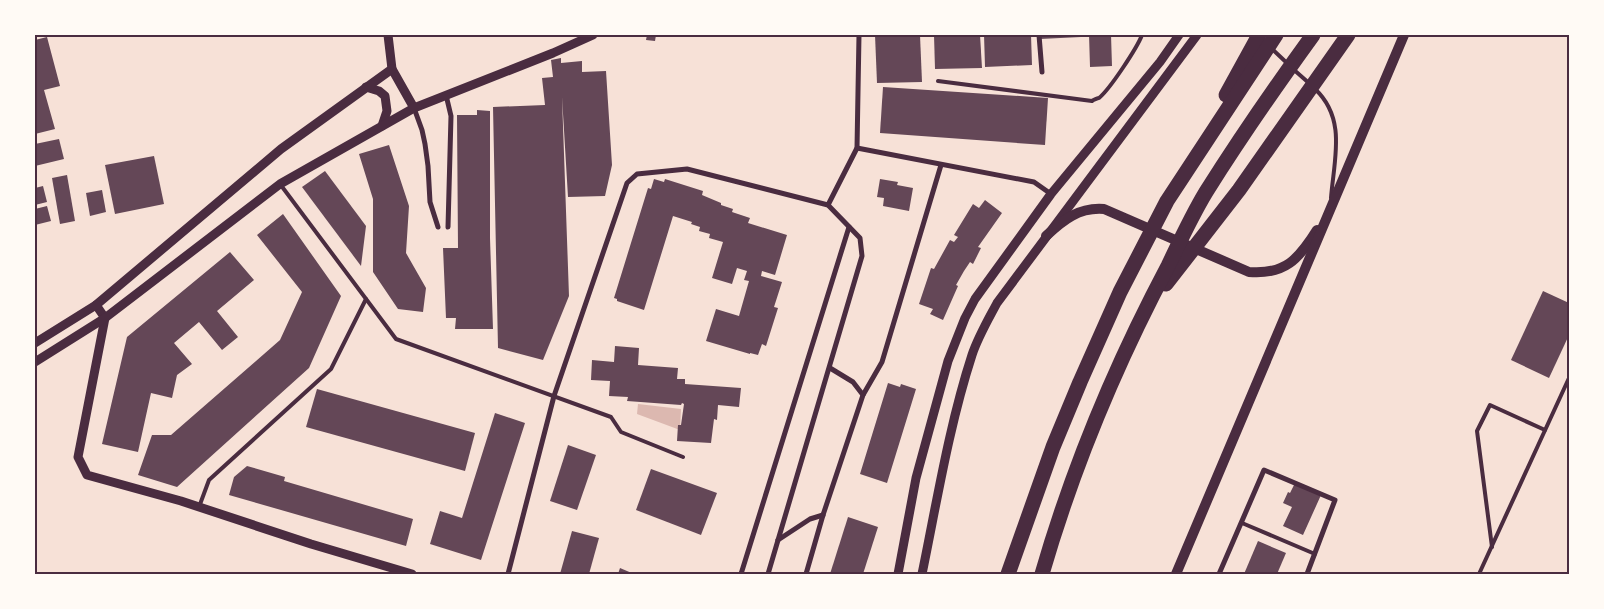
<svg xmlns="http://www.w3.org/2000/svg" width="1604" height="609" viewBox="0 0 1604 609" font-family="'Fira Sans Condensed',sans-serif">
  <style>
    .water { fill: #dcb8b0 }
    .building { fill: #644757 }
    .lines { fill: none; stroke-linecap: round; stroke-linejoin: round }
    .service { stroke: #4a2c40; stroke-width: 4 }
    .minor { stroke: #4a2c40; stroke-width: 5 }
    .tertiary { stroke: #4a2c40; stroke-width: 9 }
    .secondary { stroke: #4a2c40; stroke-width: 10 }
    .motorway { stroke: #4a2c40; stroke-width: 15 }
    .neatline { fill: none; stroke: #4a2c40; stroke-width: 2 }
  </style>
  <rect width="100%" height="100%" fill="#f7e1d7"/>
  <!-- water -->
  <polygon class="water" points="638,404 681,409 680,430 637,414"/>
  <!-- building -->
  <g class="building">
    <polygon points="647,35 656,35 655,41 646,40"/>
    <polygon points="875,35 920,35 922,82 877,83"/>
    <polygon points="934,35 980,35 982,68 935,69"/>
    <polygon points="984,35 1031,35 1032,65 985,67"/>
    <polygon points="1040,35 1081,35 1081,37 1040,39"/>
    <polygon points="1089,35 1111,35 1112,66 1090,67"/>
    <polygon points="47,37 60,86 44,90 55,129 35,134 35,40"/>
    <polygon points="561,58 561,63 582,61 582,72 606,71 612,165 605,196 568,197 562,97 569,296 543,360 498,348 493,107 545,105 542,78 553,77 551,60"/>
    <polygon points="883,87 1048,98 1045,145 880,133"/>
    <polygon points="477,110 490,111 490,238 493,329 455,329 456,318 446,318 443,248 458,248 457,115 477,115"/>
    <polygon points="59,139 64,159 35,166 35,144"/>
    <polygon points="389,145 409,206 406,253 426,288 423,312 398,309 373,272 373,199 359,154"/>
    <polygon points="154,156 164,204 115,214 105,165"/>
    <polygon points="325,171 366,226 361,266 302,187"/>
    <polygon points="67,175 75,221 60,224 52,178"/>
    <polygon points="654,179 664,182 665,179 703,191 702,195 721,203 721,205 733,209 732,212 750,218 748,223 787,235 775,275 762,271 761,276 782,282 774,307 778,308 766,346 762,344 758,355 750,353 750,354 706,341 716,309 739,316 749,281 744,280 747,271 737,268 732,284 712,278 723,242 709,238 710,234 699,231 700,227 691,224 692,222 673,216 644,310 617,301 617,299 614,298 648,188 651,189"/>
    <polygon points="880,179 898,182 897,185 913,188 909,211 883,206 884,198 877,197"/>
    <polygon points="43,186 47,202 35,205 35,188"/>
    <polygon points="102,190 106,212 90,216 86,193"/>
    <polygon points="985,200 1002,213 978,247 981,248 973,264 970,262 964,271 956,285 958,286 943,320 930,314 933,309 919,304 931,268 934,269 950,240 954,242 958,237 954,235 973,204 979,208"/>
    <polygon points="47,206 51,221 35,225 35,209"/>
    <polygon points="283,214 341,296 309,368 177,487 138,475 152,435 171,435 280,340 302,292 257,235"/>
    <polygon points="230,252 254,280 217,311 238,337 222,350 199,322 174,343 192,364 177,375 172,398 151,393 138,452 102,444 127,337"/>
    <polygon points="1543,291 1569,303 1569,335 1549,378 1511,360"/>
    <polygon points="615,346 639,348 638,365 678,368 677,379 685,379 685,384 741,388 739,407 718,405 717,420 714,419 711,443 677,441 678,425 681,425 684,404 682,403 681,405 627,401 628,397 609,396 610,381 591,380 592,360 614,362"/>
    <polygon points="888,383 900,387 901,384 916,389 887,483 860,474"/>
    <polygon points="317,389 475,433 465,471 306,427"/>
    <polygon points="495,413 525,423 481,560 430,544 440,511 462,518"/>
    <polygon points="568,445 596,455 577,510 550,501"/>
    <polygon points="247,466 285,477 284,481 413,519 406,546 229,495 234,477"/>
    <polygon points="651,469 717,493 701,535 636,510"/>
    <polygon points="1295,483 1321,495 1303,535 1283,526 1292,507 1283,503 1288,492 1290,493"/>
    <polygon points="848,517 878,527 863,574 830,574"/>
    <polygon points="572,531 599,538 589,574 560,574"/>
    <polygon points="1258,541 1286,553 1277,574 1244,574"/>
    <polygon points="620,568 634,574 618,574"/>
  </g>
  <g class="lines">
    <!-- service -->
    <g class="service">
      <polyline points="1271,48 1288,64"/>
      <polyline points="1293,69 1310,84"/>
      <path d="M938 81 1092 101C1093 100 1098 98 1099 98 1110 89 1137 48 1142 35"/>
      <path d="M1315 89C1347 119 1334 159 1331 198"/>
      <polyline points="280,184 396,339 611,417 621,432 683,457"/>
      <polyline points="199,507 209,480 331,369 366,299"/>
      <polyline points="1242,523 1315,554"/>
      <polyline points="1492,547 1477,431 1490,405 1545,430"/>
      <polyline points="1479,574 1569,378"/>
    </g>
    <!-- minor -->
    <g class="minor">
      <polyline points="1039,35 1042,72"/>
      <polyline points="446,95 451,116 448,227"/>
      <polyline points="414,108 422,130 425,144 428,166 430,202 438,227"/>
      <polyline points="857,148 1034,182 1051,194"/>
      <polyline points="828,205 857,148 859,35"/>
      <polyline points="830,368 853,382 863,395"/>
      <polyline points="778,540 810,519 823,515"/>
      <polyline points="508,574 554,396 627,183 637,174 687,169 828,205 860,238 862,256 768,574"/>
      <polyline points="741,574 849,227"/>
      <polyline points="806,574 823,515 863,395 882,362 941,165"/>
      <polyline points="1219,574 1264,470 1335,500 1307,574"/>
    </g>
    <!-- tertiary -->
    <g class="tertiary">
      <polyline points="388,35 392,69 414,108"/>
      <polyline points="366,87 379,91 385,96 387,111 382,126"/>
      <polyline points="96,305 105,318 78,457 87,475 181,501 311,544 412,574"/>
      <polyline points="35,343 96,305 281,149 392,69"/>
      <polyline points="35,362 105,318 280,184 414,108 553,53 593,35"/>
      <polyline points="898,574 916,478 948,361 965,318 975,299 1051,194 1160,62 1179,35"/>
      <path d="M922 574C937 501 949 426 972 355 978 337 988 320 997 303L1197 35"/>
    </g>
    <!-- secondary -->
    <g class="secondary">
      <path d="M1046 236C1063 220 1079 207 1104 209L1249 272C1285 275 1299 259 1317 230"/>
      <polyline points="1176,574 1404,35"/>
    </g>
    <!-- motorway -->
    <g class="motorway">
      <polyline points="1226,95 1259,35"/>
      <polyline points="1166,284 1239,190 1348,35"/>
      <polyline points="1008,574 1053,447 1080,382 1120,292 1167,201 1276,35"/>
      <path d="M1042 574C1073 467 1116 364 1168 266 1180 241 1192 215 1206 192 1240 138 1276 86 1313 35"/>
    </g>
  </g>
  <!-- border -->
  <rect width="1604" height="609" fill="none" stroke="#fffaf5" stroke-width="72"/>
  <rect x="36" y="36" width="1532" height="537" class="neatline"/>
</svg>
